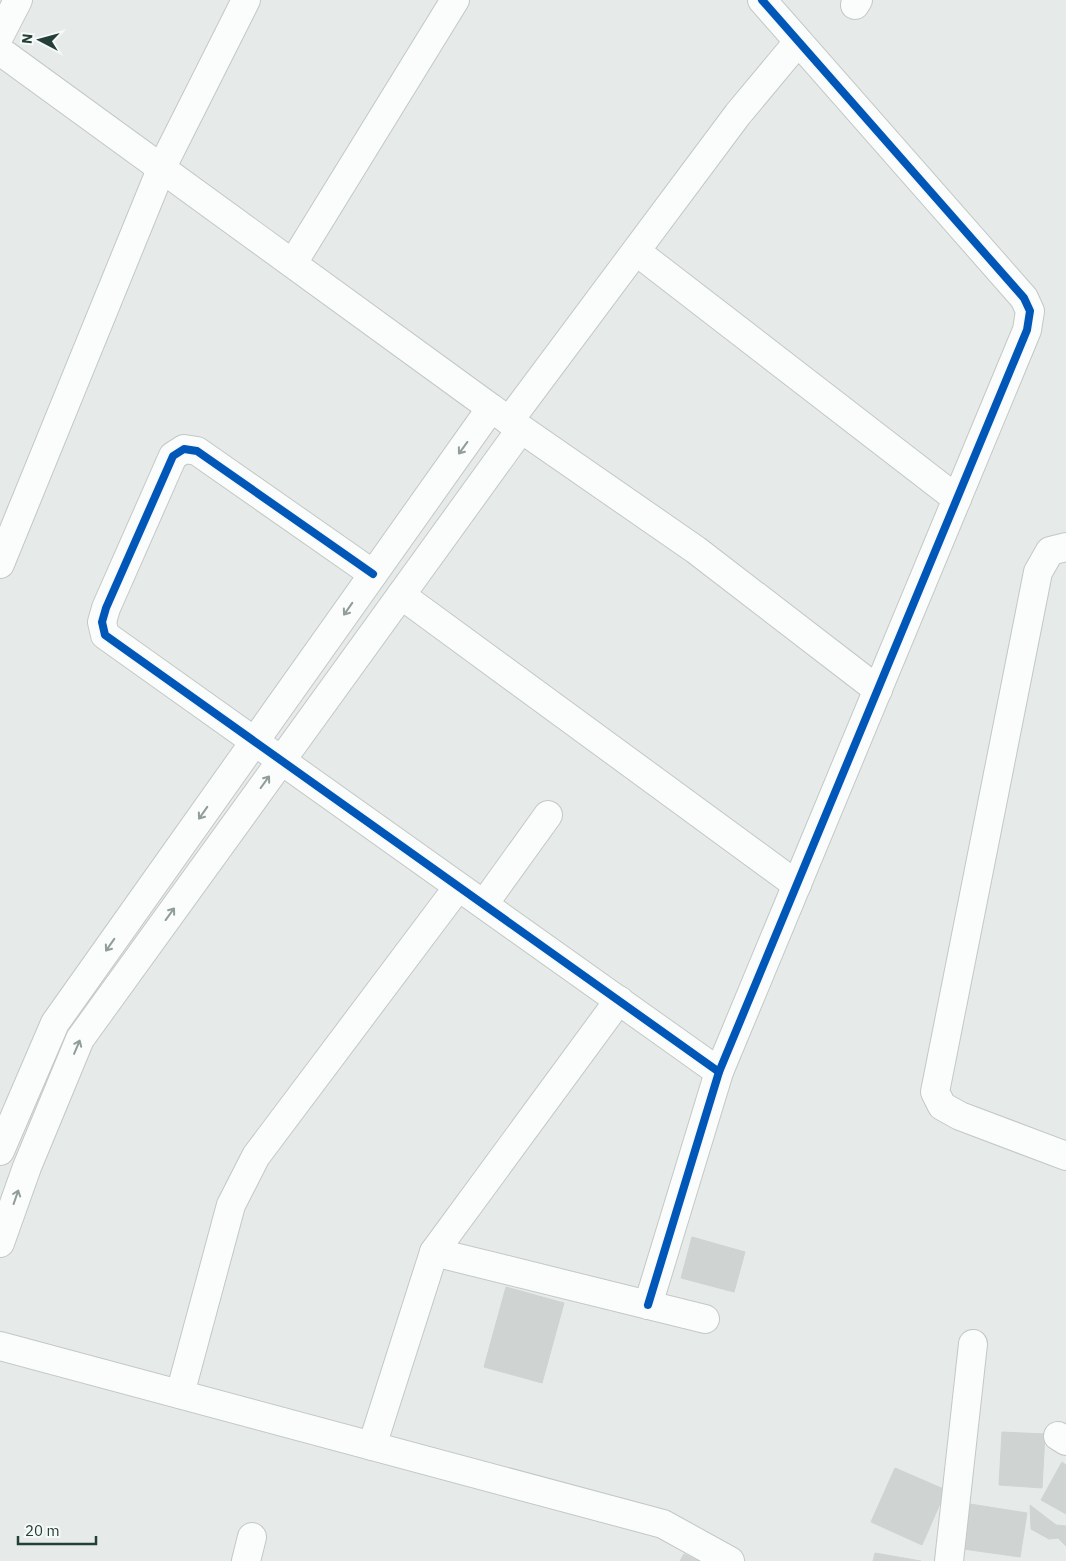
<svg xmlns="http://www.w3.org/2000/svg" width="1066" height="1561" viewBox="0 0 1066 1561" font-family="'IBM Plex Sans',sans-serif">
  <style>
    .building { fill: #cfd3d2; stroke: #cfd4d2 }
    .lines { fill: none; stroke-linecap: round; stroke-linejoin: round }
    .minor-casing { stroke: #c3c8c6; stroke-width: 30 }
    .minor { stroke: #fbfcfc; stroke-width: 28 }
    .cycleway-casing { stroke: #f5f9f7; stroke-width: 11 }
    .cycleway { stroke: #0057b8; stroke-width: 8 }
    .oneway { stroke: #909d9a }
  </style>
  <rect width="100%" height="100%" fill="#e6ebe9"/>
  <!-- building -->
  <g class="building">
    <polygon points="692,1237 745,1252 734,1292 681,1278"/>
    <polygon points="506,1287 564,1303 542,1383 484,1367"/>
    <polygon points="1002,1432 1045,1434 1042,1488 999,1485"/>
    <polygon points="1062,1462 1066,1465 1066,1514 1041,1500"/>
    <polygon points="895,1468 946,1490 922,1545 871,1522"/>
    <polygon points="970,1504 1027,1513 1020,1557 963,1549"/>
    <polygon points="1030,1505 1056,1525 1066,1526 1066,1546 1058,1538 1049,1539 1031,1529"/>
    <polygon points="875,1553 921,1561 873,1561"/>
    <polygon points="684,1554 699,1561 680,1561"/>
  </g>
  <g class="lines">
    <!-- minor casing -->
    <g class="minor-casing">
      <g id="minor">
        <polyline points="855,5 858,0"/>
        <polyline points="0,35 18,0"/>
        <polyline points="0,51 491,408 696,550 878,690"/>
        <polyline points="637,252 957,499"/>
        <polyline points="293,263 455,0"/>
        <polyline points="509,421 738,114 798,42"/>
        <polyline points="1066,547 1050,551 1038,572 935,1092 942,1106 960,1116 1066,1156"/>
        <polyline points="0,564 162,167 246,0"/>
        <polyline points="373,574 197,451 184,449 173,456 106,608 102,622 105,635 719,1072"/>
        <polyline points="401,595 797,885"/>
        <polyline points="484,904 548,815"/>
        <polyline points="0,1151 55,1023 491,408"/>
        <polyline points="0,1243 27,1167 80,1039 521,429"/>
        <polyline points="434,1252 705,1319"/>
        <polyline points="648,1305 719,1072 1027,330 1030,311 1024,298 762,0"/>
        <polyline points="0,1346 663,1524 730,1561"/>
        <polyline points="180,1394 231,1205 256,1156 458,887"/>
        <polyline points="1058,1436 1066,1441"/>
        <polyline points="372,1446 434,1252 619,1000"/>
        <polyline points="246,1561 252,1537"/>
        <polyline points="949,1561 973,1344"/>
      </g>
    </g>
    <!-- minor -->
    <use href="#minor" class="minor"/>
    <!-- cycleway casing -->
    <g class="cycleway-casing">
      <g id="cycleway">
        <polyline points="373,574 197,451 184,449 173,456 106,608 102,622 105,635 719,1072"/>
        <polyline points="648,1305 719,1072 1027,330 1030,311 1024,298 762,0"/>
      </g>
    </g>
    <!-- cycleway -->
    <use href="#cycleway" class="cycleway"/>
  </g>
  <!-- one-way arrows -->
  <defs><path id="oneway-shaft" d="M-6 0H5M1.5-3L5.5 0L1.5 3" fill="none" stroke-width="1.6" stroke-linecap="round" stroke-linejoin="round" transform="scale(1.25)"/></defs>
  <g class="oneway">
    <use href="#oneway-shaft" transform="translate(463 448) rotate(126)"/>
    <use href="#oneway-shaft" transform="translate(348 609) rotate(125)"/>
    <use href="#oneway-shaft" transform="translate(265 782) rotate(-54)"/>
    <use href="#oneway-shaft" transform="translate(203 813) rotate(125)"/>
    <use href="#oneway-shaft" transform="translate(170 914) rotate(-54)"/>
    <use href="#oneway-shaft" transform="translate(110 945) rotate(125)"/>
    <use href="#oneway-shaft" transform="translate(77 1047) rotate(-67)"/>
    <use href="#oneway-shaft" transform="translate(16 1197) rotate(-71)"/>
  </g>
  <!-- north arrow -->
  <g transform="translate(40 40) rotate(276)" stroke="#f5f9f7" stroke-width="4" paint-order="stroke">
  <path d="M0-4L9 19L0 12L-9 19Z" fill="#243e38"/>
  <text y="-8" font-size="14" font-weight="bold" text-anchor="middle" fill="#243e38">N</text>
  </g>
  <!-- scale -->
  <path d="M18 1536v8h78v-8" fill="none" stroke="#243e38" stroke-width="2.5"/>
  <text x="25" y="1536" font-size="15" fill="#243e38" stroke="#f5f9f7" stroke-width="4" paint-order="stroke">20 m</text>
</svg>
